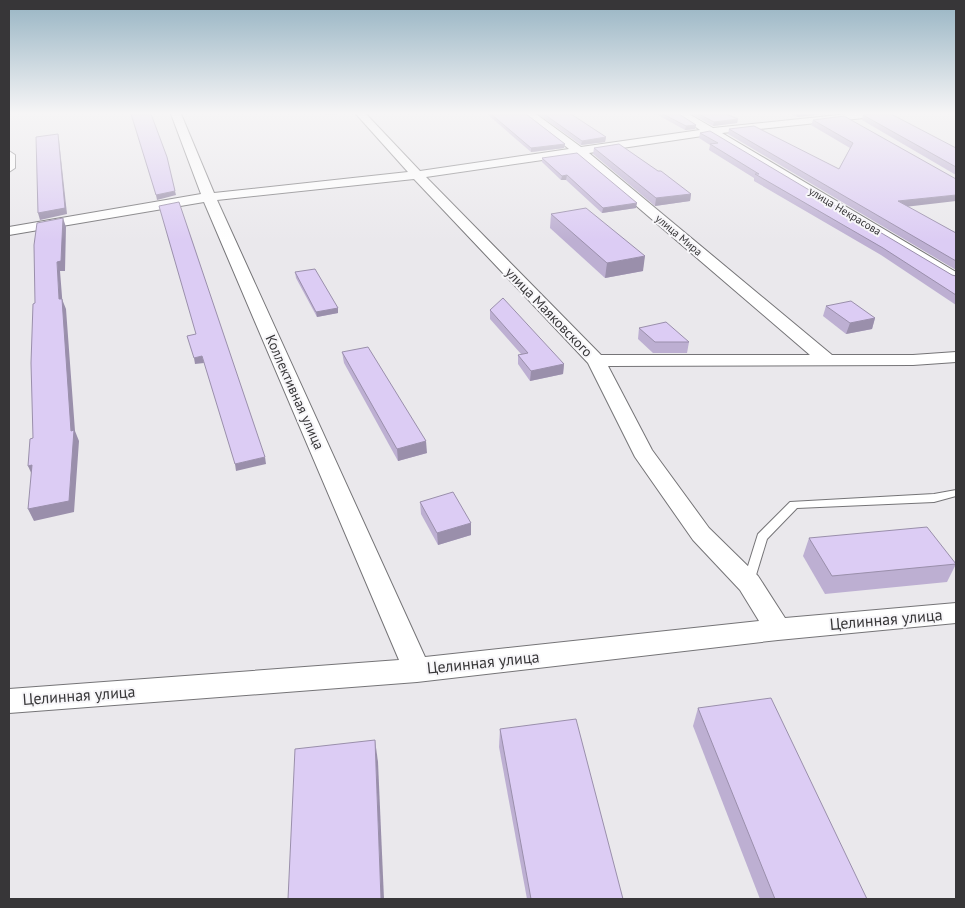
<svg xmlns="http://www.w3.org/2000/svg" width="965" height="908" viewBox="0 0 965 908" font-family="'PT Sans',sans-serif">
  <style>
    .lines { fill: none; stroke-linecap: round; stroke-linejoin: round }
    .lane-casing { stroke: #757477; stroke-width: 2 }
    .street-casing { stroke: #757477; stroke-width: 2 }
    .lane { fill: #fff; fill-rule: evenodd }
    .street { fill: #fff; fill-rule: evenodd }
    .wall { fill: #bdafd2 }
    .shaded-wall { fill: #9a8fab }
    .building { fill: #dcccf4; stroke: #9a8fab }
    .labels { text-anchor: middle; stroke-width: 4; stroke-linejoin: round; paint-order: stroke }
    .far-street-label { font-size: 11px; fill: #373638; stroke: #f7f6f9 }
    .street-label { font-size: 14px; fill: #373638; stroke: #f7f6f9 }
    .near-street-label { font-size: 16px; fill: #373638; stroke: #f7f6f9 }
  </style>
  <rect width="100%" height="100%" fill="#eae8ec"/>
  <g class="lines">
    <!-- lane casing -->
    <g class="lane-casing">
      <polygon id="lane" points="956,490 956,496 934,502 797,508 767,539 753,585 749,586 745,585 743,582 758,534 790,502 934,494"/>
    </g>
    <!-- street casing -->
    <g class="street-casing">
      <g id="street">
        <path d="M171 114H181L214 193 408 172 356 114H366L420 171 569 149 525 114H536L581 147 700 130 677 114H689L713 128 848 114H878L873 117 722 133 956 272V283L950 281 709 135 589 153 832 355H913L956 352V362L913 365 608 366 652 450 709 528 758 576 785 618 956 603V623L778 640 417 682 9 713V689L399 660 204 202 9 235V227L201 194ZM577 155 810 355H601L426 177ZM414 179 588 363 635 457 693 540 740 590 759 621 425 657 217 200Z"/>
        <polygon points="9,151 15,155 15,168 9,172"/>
      </g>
    </g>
    <!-- lane -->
    <use href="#lane" class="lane"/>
    <!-- street -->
    <use href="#street" class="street"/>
  </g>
  <!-- wall -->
  <g class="wall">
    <polygon points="487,114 526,114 565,144 564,148 531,152"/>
    <polygon points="538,114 571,114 606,137 605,142 581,145"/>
    <polygon points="656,114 679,114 696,125 695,129 685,130"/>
    <polygon points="692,114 726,114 738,119 737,123 713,126"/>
    <polygon points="791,114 825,114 797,117"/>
    <polygon points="863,115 956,148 956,175 862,120"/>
    <polygon points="813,120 956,179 907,207 956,233 956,270 728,134 729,129 839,169 850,148 811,125"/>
    <polygon points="700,133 952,275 956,276 956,305 881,255 754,181 754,178 709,150 710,145 699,138"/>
    <polygon points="594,148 691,194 690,201 655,206 593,154"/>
    <polygon points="542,158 636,208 602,213 566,180 561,180 542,162"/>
    <polygon points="551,214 643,271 605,278 550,228"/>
    <polygon points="295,272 338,308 338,313 317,317 296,278"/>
    <polygon points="826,306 875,318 872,329 846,334 823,316"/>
    <polygon points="490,310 564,364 563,374 530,381 518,364 518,355 521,354 490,319"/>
    <polygon points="639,328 689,342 687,353 653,353 638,339"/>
    <polygon points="342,352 427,453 398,461 344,363"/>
    <polygon points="420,502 471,523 471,535 438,545 421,514"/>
    <polygon points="809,538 956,564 947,582 825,594 803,556"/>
    <polygon points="698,708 867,899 760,899 693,726"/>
    <polygon points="500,729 623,899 527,899 499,747"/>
  </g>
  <!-- shaded-wall -->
  <g class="shaded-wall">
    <polygon points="325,114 337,114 325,115"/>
    <polygon points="797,114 825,114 797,117"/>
    <polygon points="738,119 737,123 713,126 714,122"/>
    <polygon points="696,125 695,129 685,130 686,126"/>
    <polygon points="58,134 59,140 67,214 40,220 38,213"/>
    <polygon points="606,137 605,142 581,145 582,141"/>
    <polygon points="565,144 564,148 531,152 531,148"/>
    <polygon points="567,175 566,180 561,180 562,176"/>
    <polygon points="175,191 176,195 157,200 156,195"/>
    <polygon points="691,194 690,201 655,206 656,198"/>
    <polygon points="956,195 956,201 896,208 898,201"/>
    <polygon points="637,203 636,208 602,213 603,208"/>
    <polygon points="63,218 66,227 65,271 60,271 63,309 59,299 57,262"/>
    <polygon points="645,256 643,271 605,278 607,263"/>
    <polygon points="62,299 66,309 75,431 79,441 74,512 34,521 28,509"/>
    <polygon points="338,308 338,313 317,317 316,312"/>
    <polygon points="875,318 872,329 846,334 850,323"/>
    <polygon points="202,356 204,363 195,364 194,358"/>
    <polygon points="564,364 563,374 530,381 531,371"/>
    <polygon points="426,441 427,453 398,461 397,449"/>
    <polygon points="265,457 266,464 236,471 235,464"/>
    <polygon points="32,465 33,477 28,466"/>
    <polygon points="471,523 471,535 438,545 437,533"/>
    <polygon points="375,740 378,762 384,899 381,899"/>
  </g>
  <!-- building -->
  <g class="building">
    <polygon points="131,114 151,114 167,157 175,191 156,195"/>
    <polygon points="491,114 526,114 565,144 531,148"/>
    <polygon points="544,114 571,114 606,137 582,141"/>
    <polygon points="663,114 679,114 696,125 686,126"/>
    <polygon points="699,114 726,114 738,119 714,122"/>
    <polygon points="872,114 891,114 956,148 956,167 863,115"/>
    <polygon points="844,116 956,179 956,195 898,201 956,233 956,261 729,129 754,126 839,169 853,143 813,120"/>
    <polygon points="710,131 952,275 956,276 956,295 883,248 755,174 759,174 710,144 718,143 700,133"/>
    <polygon points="58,134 65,208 38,213 36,137"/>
    <polygon points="619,144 658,171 661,171 691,194 656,198 594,148"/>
    <polygon points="577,153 637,203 603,208 567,175 562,176 542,158"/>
    <polygon points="179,202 265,457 235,464 202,356 194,358 187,336 196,334 159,206"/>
    <polygon points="586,208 645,256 607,263 551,214"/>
    <polygon points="63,218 61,261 57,262 59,299 62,299 71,431 74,430 69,501 28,509 32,465 28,466 30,439 33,438 31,363 33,304 35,303 34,245 37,223"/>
    <polygon points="315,269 338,308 316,312 295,272"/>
    <polygon points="503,298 564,364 531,371 518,355 528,353 490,310"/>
    <polygon points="851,301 875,318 850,323 826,306"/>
    <polygon points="666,322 689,342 655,342 639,328"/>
    <polygon points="368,347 426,441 397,449 342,352"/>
    <polygon points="453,492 471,523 437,533 420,502"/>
    <polygon points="927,527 956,564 832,576 809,538"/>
    <polygon points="771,698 867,899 775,899 698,708"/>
    <polygon points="576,719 623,899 531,899 500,729"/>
    <polygon points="375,740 381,899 288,899 295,749"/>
  </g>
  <!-- sky -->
  <linearGradient id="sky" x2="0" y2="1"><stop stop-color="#97b4c3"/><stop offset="0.47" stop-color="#f6f5f6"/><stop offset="1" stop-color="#f6f5f6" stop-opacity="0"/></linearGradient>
  <rect width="965" height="241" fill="url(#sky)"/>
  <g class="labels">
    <!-- far-street labels -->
    <g class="far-street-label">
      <text transform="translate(845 211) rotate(31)" y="4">улица Некрасова</text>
      <text transform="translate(679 235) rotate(40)" y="4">улица Мира</text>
    </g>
    <!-- street labels -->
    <g class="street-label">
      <text transform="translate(549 312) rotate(46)" y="5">улица Маяковского</text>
      <text transform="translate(295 392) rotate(66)" y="5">Коллективная улица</text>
    </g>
    <!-- near-street labels -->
    <g class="near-street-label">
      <text transform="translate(886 619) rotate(-5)" y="6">Целинная улица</text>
      <text transform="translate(483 662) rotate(-6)" y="6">Целинная улица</text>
      <text transform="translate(79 695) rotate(-4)" y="6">Целинная улица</text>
    </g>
  </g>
  <!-- border -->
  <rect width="965" height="908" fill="none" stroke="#373638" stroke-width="20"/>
</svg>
